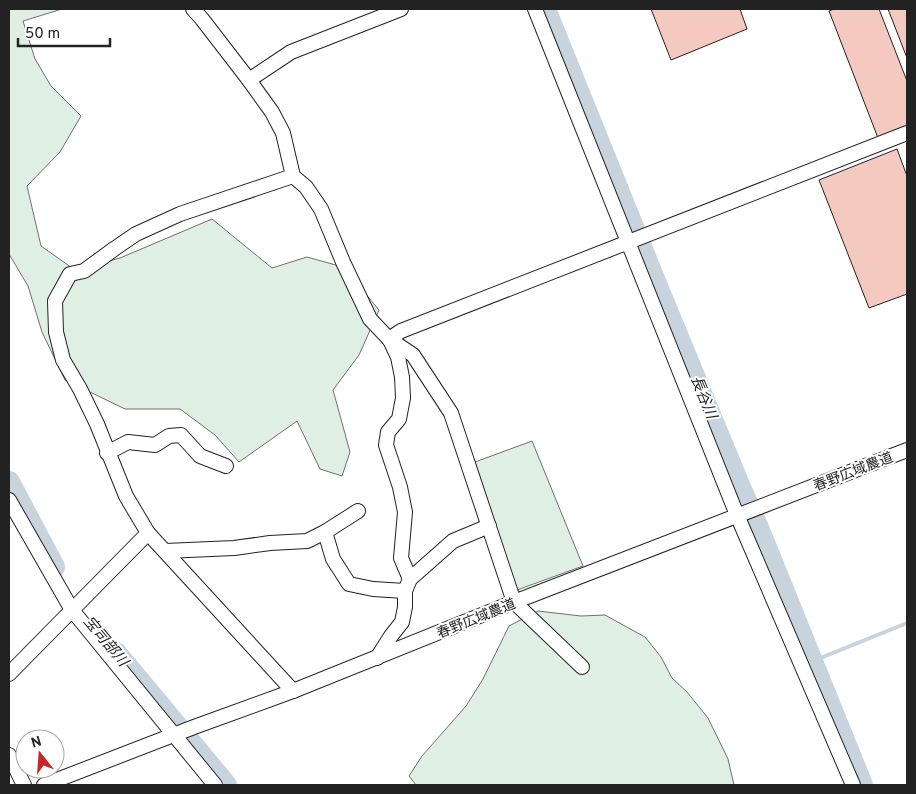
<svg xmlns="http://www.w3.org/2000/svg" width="916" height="794" viewBox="0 0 916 794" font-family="Overpass,'Noto Sans JP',sans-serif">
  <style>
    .green { fill: #e0efe3; stroke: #6f6f6f }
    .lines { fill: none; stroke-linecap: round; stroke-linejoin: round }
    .stream { stroke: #c7d3dd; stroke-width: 4 }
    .river { stroke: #c7d3dd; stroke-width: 22 }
    .building { fill: #f3c9c0; stroke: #222 }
    .minor-casing { stroke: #222; stroke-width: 16 }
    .minor { stroke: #fff; stroke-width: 14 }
    .labels { text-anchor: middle; stroke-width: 4; stroke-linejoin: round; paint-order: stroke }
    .street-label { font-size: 14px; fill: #222; stroke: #fff }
    .water-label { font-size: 15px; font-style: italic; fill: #222; stroke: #fff }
  </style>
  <rect width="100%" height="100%" fill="#fff"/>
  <!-- green -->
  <g class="green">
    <polygon points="9,9 62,9 23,21 35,59 51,86 81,116 60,152 27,186 41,246 75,270 120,258 212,219 272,268 307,257 343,267 379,310 359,355 333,390 350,452 342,476 320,469 297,421 239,462 215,435 180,409 125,409 65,380 42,332 28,286 9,254"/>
    <polygon points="532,441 583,566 517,590 475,462"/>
    <polygon points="538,611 581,616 605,615 645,637 661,657 672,678 687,692 708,718 728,759 734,785 416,785 409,776 422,756 466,706 483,679 509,626"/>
  </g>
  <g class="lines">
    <!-- stream -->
    <polyline class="stream" points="813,661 907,623"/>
    <!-- river -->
    <g class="river">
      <polyline points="545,9 652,274 739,485 759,530 862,785"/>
      <polyline points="9,482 54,567"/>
      <polyline points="116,653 226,785"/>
    </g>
  </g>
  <!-- building -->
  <g class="building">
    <polygon points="651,9 740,9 747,29 671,60"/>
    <polygon points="834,9 879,9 907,81 907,127 878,138 829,11"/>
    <polygon points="888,9 907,9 907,58"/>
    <polygon points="897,149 907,176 907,294 869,308 819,180"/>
  </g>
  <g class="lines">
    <!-- minor casing -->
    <g class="minor-casing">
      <g id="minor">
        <polyline points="193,9 202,19 249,80 272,112 283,133 293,176 306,187 321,209 343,262 370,319 389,339 413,355 451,413 514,602 582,667"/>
        <polyline points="535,9 737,515 853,785"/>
        <polyline points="249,80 291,52 401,9"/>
        <polyline points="293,176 180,214 136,234 114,249 84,271 70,274 55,301 56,332 63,360 80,389 97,424 126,496 148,533 293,691"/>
        <polyline points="389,339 401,331 907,133"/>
        <polyline points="390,340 398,357 402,377 403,398 399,419 388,432 386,445 400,487 405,512 401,558 410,579"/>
        <polyline points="107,453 128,442 155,445 169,436 181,435 200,456 226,466"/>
        <polyline points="9,500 72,610 215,785"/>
        <polyline points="325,532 333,559 349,584 373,589 405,591"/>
        <polyline points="165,551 234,548 270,543 307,541 325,532 358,511"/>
        <polyline points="377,658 391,636 402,622 405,607 405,591 410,579 453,541 489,526"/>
        <polyline points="9,674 148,533"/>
        <polyline points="9,755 24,785"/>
        <polyline points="44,785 194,727 293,691 514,602 907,450"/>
      </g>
    </g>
    <!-- minor -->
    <use href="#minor" class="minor"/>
  </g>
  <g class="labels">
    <!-- street labels -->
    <g class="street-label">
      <text transform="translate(853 471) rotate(-21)" y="5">春野広域農道</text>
      <text transform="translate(476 618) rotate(-22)" y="5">春野広域農道</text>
    </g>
    <!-- water labels -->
    <g class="water-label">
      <text transform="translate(704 397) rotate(68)" y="5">長谷川</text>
      <text transform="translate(106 641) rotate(50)" y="5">宝司部川</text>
    </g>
  </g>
  <!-- border -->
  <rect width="916" height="794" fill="none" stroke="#222222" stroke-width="20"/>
  <!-- north arrow -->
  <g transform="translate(40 754) rotate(343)"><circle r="24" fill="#ffffff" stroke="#a7a7a7"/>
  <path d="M0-4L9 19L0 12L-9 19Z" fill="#c62828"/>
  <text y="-8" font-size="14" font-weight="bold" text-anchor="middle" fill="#222222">N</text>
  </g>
  <!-- scale -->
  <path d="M18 38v8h92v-8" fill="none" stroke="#222222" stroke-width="2.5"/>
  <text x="25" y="38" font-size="15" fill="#222222" stroke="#ffffff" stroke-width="4" paint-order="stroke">50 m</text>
</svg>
